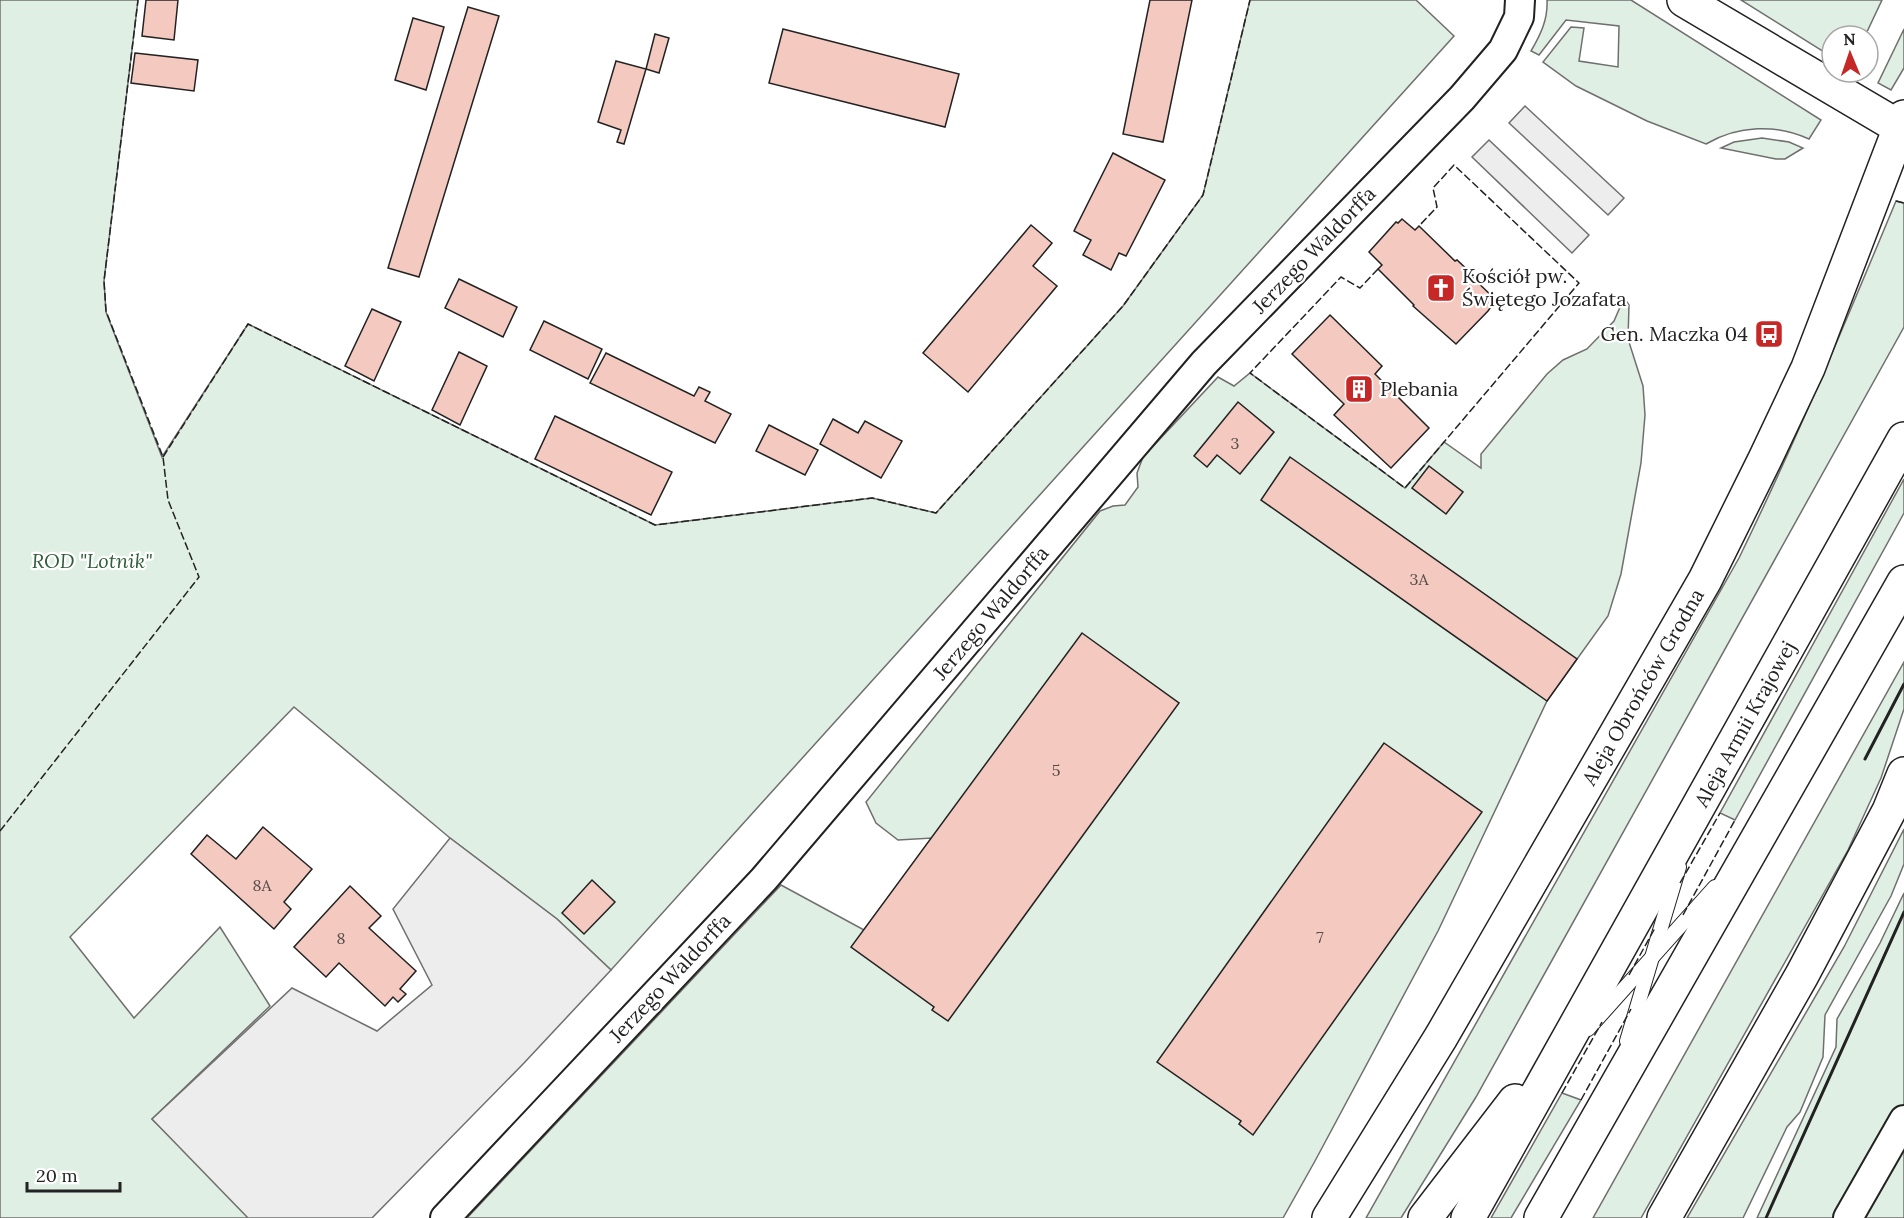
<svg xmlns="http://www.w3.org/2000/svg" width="1904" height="1218" viewBox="0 0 1904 1218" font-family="Lora,serif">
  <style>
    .green { fill: #e0efe3; stroke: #6f6f6f; stroke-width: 1.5 }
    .parking { fill: #ededed; stroke: #6f6f6f; stroke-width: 1.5 }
    .building { fill: #f3c9c0; stroke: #222; stroke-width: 1.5 }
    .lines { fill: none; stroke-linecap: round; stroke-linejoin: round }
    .lane-casing { stroke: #222; stroke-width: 16 }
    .street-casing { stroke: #222; stroke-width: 32 }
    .secondary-casing { stroke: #222; stroke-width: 36 }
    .highway-casing { stroke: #222; stroke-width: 36 }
    .lane { stroke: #fff; stroke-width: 14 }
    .street { stroke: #fff; stroke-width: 28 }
    .secondary { stroke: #fff; stroke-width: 33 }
    .highway { stroke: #fff; stroke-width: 33 }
    .fence { stroke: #222; stroke-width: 1.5; stroke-dasharray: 8 3; stroke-linecap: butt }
    .wall { stroke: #222; stroke-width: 3 }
    .labels { text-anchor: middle; stroke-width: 4.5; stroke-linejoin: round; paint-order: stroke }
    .number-label { font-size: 16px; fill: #564c4a }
    .street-label { font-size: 20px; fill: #222; stroke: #fff }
    .poi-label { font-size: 20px; fill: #222; stroke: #fff; text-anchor: start }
    .park-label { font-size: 20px; font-style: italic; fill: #2f5e38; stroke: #fff }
  </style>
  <rect width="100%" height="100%" fill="#fff"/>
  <!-- green -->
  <g class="green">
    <polygon points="0,0 138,0 104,281 106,312 162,457 248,324 655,525 872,498 936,513 1123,306 1203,195 1250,0 1416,0 1454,36 611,970 557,919 450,838 294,707 70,937 134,1018 220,927 270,1006 152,1119 252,1218 0,1218"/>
    <path d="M1547 0H1631L1821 120 1809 139C1776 124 1738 125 1706 144L1647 121 1576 86 1543 62 1571 27 1584 28 1579 61 1618 67 1619 26 1566 20 1539 55 1531 51C1541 34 1548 19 1547 0Z"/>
    <polygon points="1741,0 1882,0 1865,36 1832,36 1832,57"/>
    <polygon points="1904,29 1904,68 1891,90 1878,83"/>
    <polygon points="1762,138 1789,142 1803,148 1785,159 1776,159 1721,148 1734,142"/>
    <path d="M1896 201 1904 203V327L1476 1097 1401 1218H1366L1739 558C1796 441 1846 321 1896 201Z"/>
    <polygon points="1624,298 1629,305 1628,339 1643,386 1645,415 1641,463 1621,574 1608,616 1547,701 1438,931 1315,1161 1283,1218 467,1218 781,885 864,930 932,838 898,840 876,823 866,802 1100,511 1113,506 1125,505 1138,487 1137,473 1143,457 1218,377 1234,386 1250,373 1405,488 1444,442 1481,468 1481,454 1547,374 1563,360 1587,349 1614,321"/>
    <polygon points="1904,479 1904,513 1735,820 1720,813"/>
    <polygon points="1904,662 1904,709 1881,778 1848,850 1641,1218 1593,1218"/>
    <polygon points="1904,829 1904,864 1891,896 1825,1015 1823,1057 1800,1112 1787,1127 1743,1218 1687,1218 1844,947"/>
    <polygon points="1904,893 1904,1218 1757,1218 1836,1047 1837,1019 1880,943"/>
    <polygon points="1562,1093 1581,1100 1511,1218 1491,1218"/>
  </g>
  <!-- parking -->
  <g class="parking">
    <polygon points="1525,106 1624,198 1608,215 1509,123"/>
    <polygon points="1489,140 1589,235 1572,253 1472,157"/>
    <polygon points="450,838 557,919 611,970 524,1063 372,1218 248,1218 152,1119 292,988 377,1031 432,985 393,909"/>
  </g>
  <!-- building -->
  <g class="building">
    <polygon points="146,0 178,0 174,40 142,36"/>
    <polygon points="1150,0 1192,0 1163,142 1123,134"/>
    <polygon points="468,7 499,16 419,277 388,268"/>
    <polygon points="413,18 444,27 426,90 395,80"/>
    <polygon points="783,29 959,74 945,127 769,83"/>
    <polygon points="655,34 669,38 659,73 646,69"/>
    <polygon points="135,53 198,60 194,91 131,83"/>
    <polygon points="616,61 646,69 624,144 617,142 621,130 598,122"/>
    <polygon points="1113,153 1165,180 1126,256 1119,253 1111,270 1083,255 1091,240 1074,231"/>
    <polygon points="1402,219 1415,230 1419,226 1455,261 1457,260 1473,275 1471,276 1496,300 1488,311 1456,344 1413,306 1414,305 1378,269 1382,265 1369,252 1396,222 1398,223"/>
    <polygon points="1031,225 1052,243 1033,266 1057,286 968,392 923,353"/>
    <polygon points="459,279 517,307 503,337 445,308"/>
    <polygon points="372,309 401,322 374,381 345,366"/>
    <polygon points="1330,315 1382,366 1375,374 1429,428 1391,468 1334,415 1344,404 1292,354"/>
    <polygon points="544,321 602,349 588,379 530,350"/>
    <polygon points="459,352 487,366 460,425 432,410"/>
    <polygon points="606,353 694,396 699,387 710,392 705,401 731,414 715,443 590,383"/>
    <polygon points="1238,402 1274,432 1240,474 1217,455 1207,467 1194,456"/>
    <polygon points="555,416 672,472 651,515 535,459"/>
    <polygon points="833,419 858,433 865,421 902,441 881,478 820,444"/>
    <polygon points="769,425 818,450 805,475 756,451"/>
    <polygon points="1290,457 1577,659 1547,701 1261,500"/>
    <polygon points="1429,466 1463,492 1446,514 1412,488"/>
    <polygon points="1082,633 1179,703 948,1021 932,1010 934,1007 851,947"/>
    <polygon points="1384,743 1482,812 1253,1135 1239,1124 1241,1121 1157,1062"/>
    <polygon points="263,827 312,869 284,902 291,909 274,929 191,854 207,835 236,859"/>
    <polygon points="592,880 615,902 584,934 562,913"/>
    <polygon points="350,886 381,916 369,928 416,971 400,989 406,994 398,1002 393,997 385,1006 339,963 326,977 294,947"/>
  </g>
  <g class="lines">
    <!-- lane casing -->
    <g class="lane-casing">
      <g id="lane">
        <polyline points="1588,1029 1715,887"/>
        <polyline points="1627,1041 1679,867"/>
      </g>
    </g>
    <!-- street casing -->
    <g class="street-casing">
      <g id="street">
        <polyline points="445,1218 764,879 1204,363 1462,98 1503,50 1519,17 1520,0"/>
        <polyline points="1848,1218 1904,1120"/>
      </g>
    </g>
    <!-- secondary casing -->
    <g class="secondary-casing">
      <g id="secondary">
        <polyline points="1684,0 1904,130"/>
        <polyline points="1329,1218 1441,1037 1705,580 1765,459 1808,368 1904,117"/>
        <polyline points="1664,1218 1802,975 1889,811 1904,774"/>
      </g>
    </g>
    <!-- highway casing -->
    <g class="highway-casing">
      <g id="highway">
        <polyline points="1425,1218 1515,1101"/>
        <polyline points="1468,1218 1904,439"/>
        <polyline points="1541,1218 1904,582"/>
      </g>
    </g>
    <!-- lane -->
    <use href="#lane" class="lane"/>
    <!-- street -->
    <use href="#street" class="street"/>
    <!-- secondary -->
    <use href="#secondary" class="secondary"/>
    <!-- highway -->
    <use href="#highway" class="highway"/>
    <!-- fence -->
    <g class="fence">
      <polyline points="1896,201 1904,203"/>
      <polyline points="1378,269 1360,288 1341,277 1250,373 1405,488 1579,283 1454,165 1433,188 1437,207 1419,226"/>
      <polyline points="163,457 248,324 655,525 872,498 936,513 1123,306 1203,195 1250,0"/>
      <polyline points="0,831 199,577 168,500 163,457 106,311 104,281 138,0"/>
      <polyline points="1680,883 1720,813"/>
      <polyline points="1683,915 1735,820"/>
      <polyline points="1629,975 1655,928"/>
      <polyline points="1562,1093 1602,1022"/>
      <polyline points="1581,1100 1631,1009"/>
    </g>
    <!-- wall -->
    <g class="wall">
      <polyline points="1865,759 1904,684"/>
      <polyline points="1766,1218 1904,912"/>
    </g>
  </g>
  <!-- icons -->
  <defs>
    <g id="church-square" transform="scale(1.5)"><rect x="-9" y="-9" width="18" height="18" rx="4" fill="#c62828" stroke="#fff"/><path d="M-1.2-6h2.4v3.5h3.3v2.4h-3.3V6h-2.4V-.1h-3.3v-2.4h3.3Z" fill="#fff"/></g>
    <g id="bus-square" transform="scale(1.5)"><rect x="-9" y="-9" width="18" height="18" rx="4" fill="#c62828" stroke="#fff"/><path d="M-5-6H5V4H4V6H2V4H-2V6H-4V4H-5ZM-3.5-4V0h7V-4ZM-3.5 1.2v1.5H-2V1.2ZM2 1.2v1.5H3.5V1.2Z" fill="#fff"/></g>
    <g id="building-square" transform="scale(1.5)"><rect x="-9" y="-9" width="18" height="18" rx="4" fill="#c62828" stroke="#fff"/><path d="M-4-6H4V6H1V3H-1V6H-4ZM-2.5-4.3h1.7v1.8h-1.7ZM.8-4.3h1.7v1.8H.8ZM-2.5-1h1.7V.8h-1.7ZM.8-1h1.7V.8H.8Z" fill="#fff"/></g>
  </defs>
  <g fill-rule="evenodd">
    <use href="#church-square" x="1441" y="288"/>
    <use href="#bus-square" x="1769" y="334"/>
    <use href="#building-square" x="1359" y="389"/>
  </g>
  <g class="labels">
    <!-- number labels -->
    <g class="number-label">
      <text x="1235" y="449">3</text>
      <text x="1419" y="585">3A</text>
      <text x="1056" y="776">5</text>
      <text x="262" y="891">8A</text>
      <text x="1320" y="943">7</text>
      <text x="341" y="944">8</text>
    </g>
    <!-- street labels -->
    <g class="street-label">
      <text transform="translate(1314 250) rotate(-46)" y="7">Jerzego Waldorffa</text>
      <text transform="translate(991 613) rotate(-50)" y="7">Jerzego Waldorffa</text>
      <text transform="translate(1643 687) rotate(-60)" y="7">Aleja Obrońców Grodna</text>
      <text transform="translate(1745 724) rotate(-61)" y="7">Aleja Armii Krajowej</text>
      <text transform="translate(670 978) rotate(-47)" y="7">Jerzego Waldorffa</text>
    </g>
    <!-- poi labels -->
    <g class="poi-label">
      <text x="1462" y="283">Kościół pw.<tspan x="1462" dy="23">Świętego Jozafata</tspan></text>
      <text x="1748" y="341" text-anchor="end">Gen. Maczka 04</text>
      <text x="1380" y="396">Plebania</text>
    </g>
    <!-- park labels -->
    <g class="park-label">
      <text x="92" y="568">ROD "Lotnik"</text>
    </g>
  </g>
  <!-- north arrow -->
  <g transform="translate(1850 54) rotate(358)"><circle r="28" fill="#ffffff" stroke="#a7a7a7" stroke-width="1.5"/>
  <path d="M0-4.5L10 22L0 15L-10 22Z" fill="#c62828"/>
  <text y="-9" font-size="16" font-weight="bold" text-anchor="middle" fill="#222222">N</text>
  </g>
  <!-- scale -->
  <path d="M27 1182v9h93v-9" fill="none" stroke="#222222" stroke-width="3"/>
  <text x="36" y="1182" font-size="18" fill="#222222" stroke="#ffffff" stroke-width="4.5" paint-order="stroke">20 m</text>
</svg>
